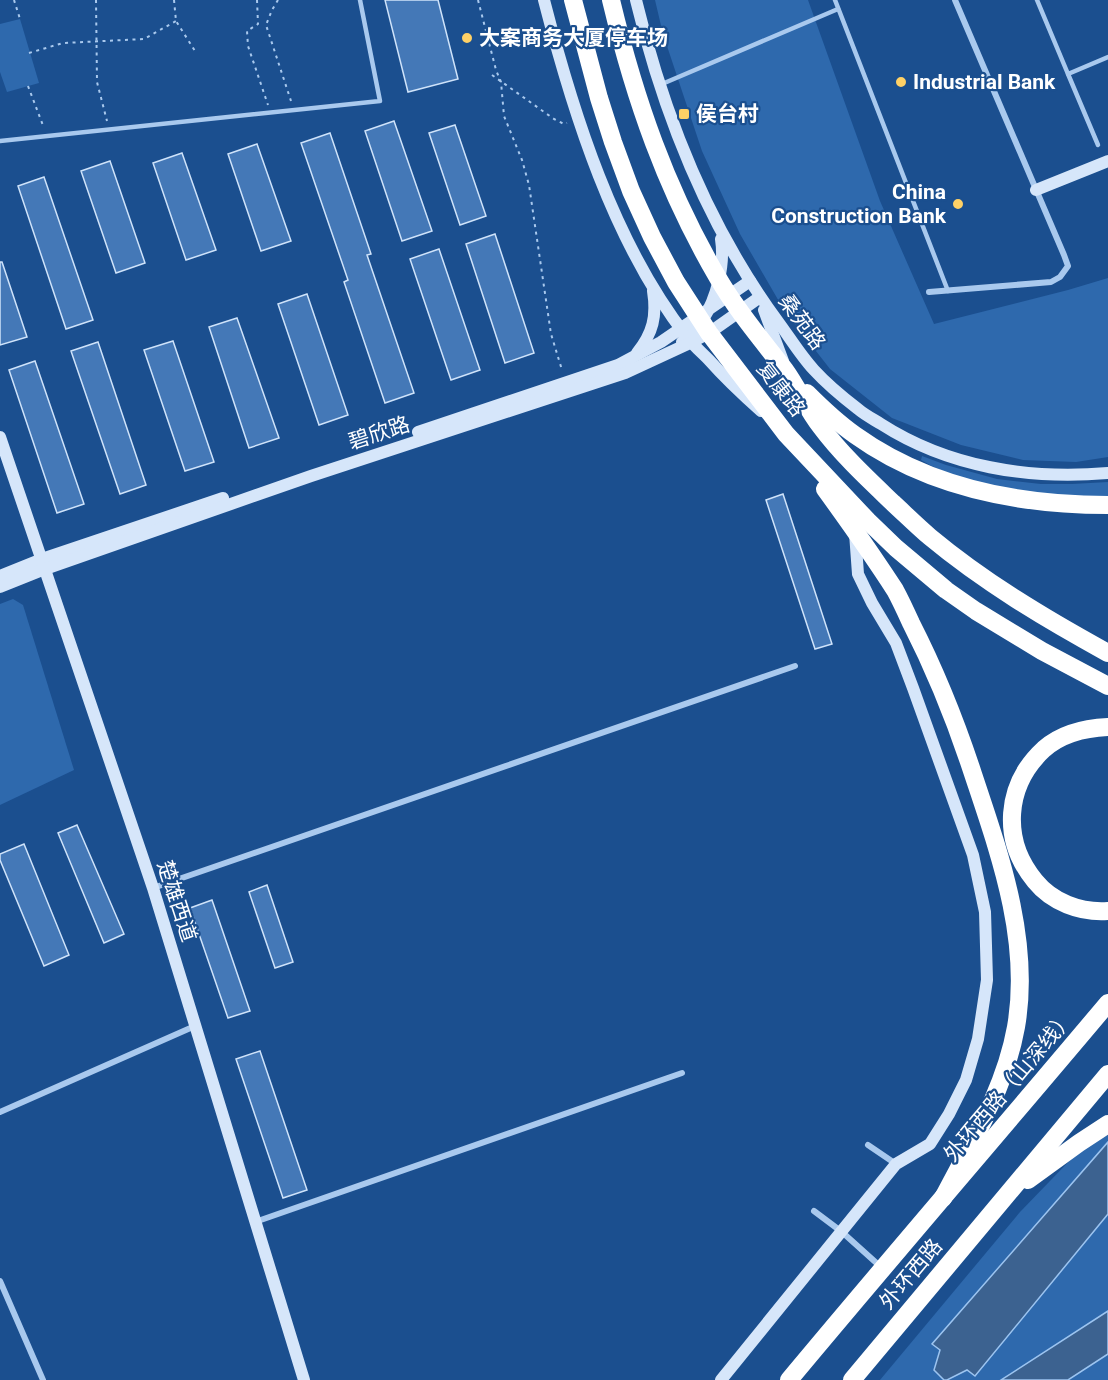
<svg xmlns="http://www.w3.org/2000/svg" width="1108" height="1380" viewBox="0 0 1108 1380" font-family="Roboto,'Noto Sans SC',sans-serif">
  <style>
    .green { fill: #2e69ad }
    .water { fill: #3c6290; stroke: #9cc4f0; stroke-width: 1.5 }
    .building { fill: #4478b7; stroke: #cfe3fa; stroke-width: 1.5 }
    .lines { fill: none; stroke-linecap: round; stroke-linejoin: round }
    .path { stroke: #a9c9ee; stroke-width: 2; stroke-dasharray: 3 4.5; stroke-linecap: butt }
    .lane { stroke: #a9c9ee; stroke-width: 4.5 }
    .street { stroke: #a9c9ee; stroke-width: 6 }
    .secondary { stroke: #d6e6fa; stroke-width: 12 }
    .highway { stroke: #fff; stroke-width: 18 }
    .poi-dot { fill: #ffd166; stroke: #1b4f8f; stroke-width: 2 }
    .labels { text-anchor: middle; stroke-width: 4.5; stroke-linejoin: round; paint-order: stroke }
    .poi-label { font-size: 21px; font-weight: bold; fill: #fff; stroke: #1b4f8f; text-anchor: start }
    .street-label { font-size: 21px; fill: #fff; stroke: #1b4f8f }
  </style>
  <rect width="100%" height="100%" fill="#1b4f8f"/>
  <!-- green -->
  <g class="green">
    <polygon points="655,0 808,0 880,201 934,324 1068,290 1108,278 1108,457 1076,462 1023,460 961,445 892,418 830,369 784,310 740,234 702,151 663,34"/>
    <polygon points="20,19 39,83 7,92 0,72 0,24"/>
    <path d="M922 456 946 465 997 479 1041 484H1072L1108 482V496C1051 498 971 490 921 460Z"/>
    <polygon points="13,599 23,605 74,770 0,805 0,604"/>
    <polygon points="1108,1135 1108,1380 880,1380 1020,1212 1078,1152"/>
  </g>
  <!-- water -->
  <g class="water">
    <polygon points="1108,1142 1108,1214 975,1376 967,1370 947,1380 944,1380 934,1370 940,1350 932,1344"/>
    <polygon points="1108,1311 1108,1354 1068,1380 1001,1380"/>
  </g>
  <!-- building -->
  <g class="building">
    <polygon points="385,0 438,0 458,79 408,92"/>
    <polygon points="394,121 432,231 402,241 365,131"/>
    <polygon points="455,125 486,216 460,225 429,133"/>
    <polygon points="330,133 371,254 367,255 414,393 385,403 344,282 348,280 301,143"/>
    <polygon points="257,144 291,241 261,251 228,154"/>
    <polygon points="182,153 216,250 186,260 153,163"/>
    <polygon points="110,161 145,263 116,273 81,171"/>
    <polygon points="44,177 93,320 66,329 18,186"/>
    <polygon points="495,234 534,353 505,363 466,244"/>
    <polygon points="439,249 480,370 451,380 410,259"/>
    <polygon points="0,262 2,262 27,337 0,345"/>
    <polygon points="307,294 348,415 319,425 278,304"/>
    <polygon points="237,318 279,438 249,448 209,327"/>
    <polygon points="173,341 214,462 185,471 144,350"/>
    <polygon points="98,342 146,485 120,494 71,351"/>
    <polygon points="35,361 84,504 57,513 9,370"/>
    <polygon points="783,494 832,644 815,649 766,500"/>
    <polygon points="77,825 124,934 104,943 58,833"/>
    <polygon points="24,844 69,955 44,966 0,860 0,854"/>
    <polygon points="267,885 293,962 275,968 249,892"/>
    <polygon points="212,900 250,1011 228,1018 190,908"/>
    <polygon points="260,1051 307,1190 283,1198 236,1059"/>
  </g>
  <g class="lines">
    <!-- path -->
    <g class="path">
      <polyline points="14,0 20,19"/>
      <polyline points="96,0 97,82 107,121"/>
      <polyline points="174,0 176,21 195,51"/>
      <polyline points="257,0 258,24 247,31 248,46 268,105"/>
      <polyline points="278,0 272,10 266,25 291,101"/>
      <polyline points="478,0 496,70 501,82 504,116 522,160 529,185 551,334 562,370"/>
      <polyline points="29,53 63,43 144,39 176,21"/>
      <polyline points="492,75 554,119 564,124 567,123"/>
      <polyline points="28,86 44,128"/>
    </g>
    <!-- lane -->
    <g class="lane">
      <polyline points="835,0 948,291"/>
      <polyline points="1037,0 1068,74 1108,57"/>
      <polyline points="1068,74 1098,145"/>
      <polyline points="662,84 838,9"/>
      <polyline points="0,141 380,101 360,0"/>
    </g>
    <!-- street -->
    <g class="street">
      <polyline points="929,292 1051,282 1060,277 1068,266 1064,255 955,0"/>
      <polyline points="153,888 795,666"/>
      <polyline points="0,1112 195,1026"/>
      <polyline points="868,1145 896,1164"/>
      <polyline points="814,1211 842,1232 882,1268"/>
      <polyline points="255,1222 682,1073"/>
      <polyline points="0,1281 43,1380"/>
    </g>
    <!-- secondary -->
    <g class="secondary">
      <path d="M544 0C573 113 614 244 687 337 693 345 701 352 709 360 725 378 743 395 761 411"/>
      <path d="M636 0C664 116 708 227 779 323 790 338 801 356 814 370 825 382 845 399 858 409 865 415 873 419 881 424 948 467 1029 480 1108 473"/>
      <polyline points="1036,190 1108,161"/>
      <polyline points="764,310 783,361"/>
      <path d="M682 342C689 335 697 328 702 321 717 298 725 265 721 239"/>
      <path d="M637 353C653 333 657 316 653 291"/>
      <polyline points="418,432 618,365 661,342 750,281"/>
      <polyline points="0,437 153,888 304,1380"/>
      <polyline points="0,576 42,559 223,498"/>
      <polyline points="0,587 45,569 311,476 625,373 692,342 709,333 760,297"/>
      <polyline points="721,1380 896,1164 930,1144 949,1114 966,1080 978,1039 987,980 985,912 973,855 913,688 896,643 872,603 858,574 855,533"/>
    </g>
    <!-- highway -->
    <g class="highway">
      <polyline points="573,0 599,98 613,142 631,191 652,237 676,282 709,333 786,434 868,521 896,548 946,590 976,611 1042,651 1108,686"/>
      <path d="M611 0C635 100 666 189 718 278 737 311 762 340 785 370 798 388 807 409 821 427 842 455 868 479 893 503 905 514 917 526 930 537 984 582 1046 619 1108 653"/>
      <path d="M807 393C822 408 838 423 855 435 929 488 1019 505 1108 505"/>
      <path d="M825 489C849 522 873 556 895 590 901 601 906 612 911 623 936 672 956 722 973 774 1000 855 1031 941 1016 1027 1005 1089 971 1144 943 1198"/>
      <path d="M1108 727C1086 728 1061 734 1044 749 1005 785 1001 840 1035 881 1052 902 1080 913 1108 911"/>
      <polyline points="1028,1180 1079,1143 1108,1124"/>
      <path d="M789 1380C894 1254 1002 1129 1108 1003"/>
      <polyline points="852,1380 1108,1074"/>
    </g>
  </g>
  <!-- markers -->
  <g class="poi-dot">
    <circle cx="467" cy="38" r="6"/>
    <circle cx="901" cy="82" r="6"/>
    <rect x="678" y="108" width="12" height="12" rx="3"/>
    <circle cx="958" cy="204" r="6"/>
  </g>
  <g class="labels">
    <!-- poi labels -->
    <g class="poi-label">
      <text x="479" y="45">大案商务大厦停车场</text>
      <text x="913" y="89">Industrial Bank</text>
      <text x="696" y="121">侯台村</text>
      <text x="946" y="199" text-anchor="end">China<tspan x="946" dy="24">Construction Bank</tspan></text>
    </g>
    <!-- street labels -->
    <g class="street-label">
      <text transform="translate(802 322) rotate(54)" y="7">桑苑路</text>
      <text transform="translate(781 389) rotate(52)" y="7">复康路</text>
      <text transform="translate(379 433) rotate(-18)" y="7">碧欣路</text>
      <text transform="translate(177 901) rotate(72)" y="7">楚雄西道</text>
      <text transform="translate(1009 1086) rotate(-50)" y="7">外环西路（山深线）</text>
      <text transform="translate(911 1274) rotate(-50)" y="7">外环西路</text>
    </g>
  </g>
</svg>
